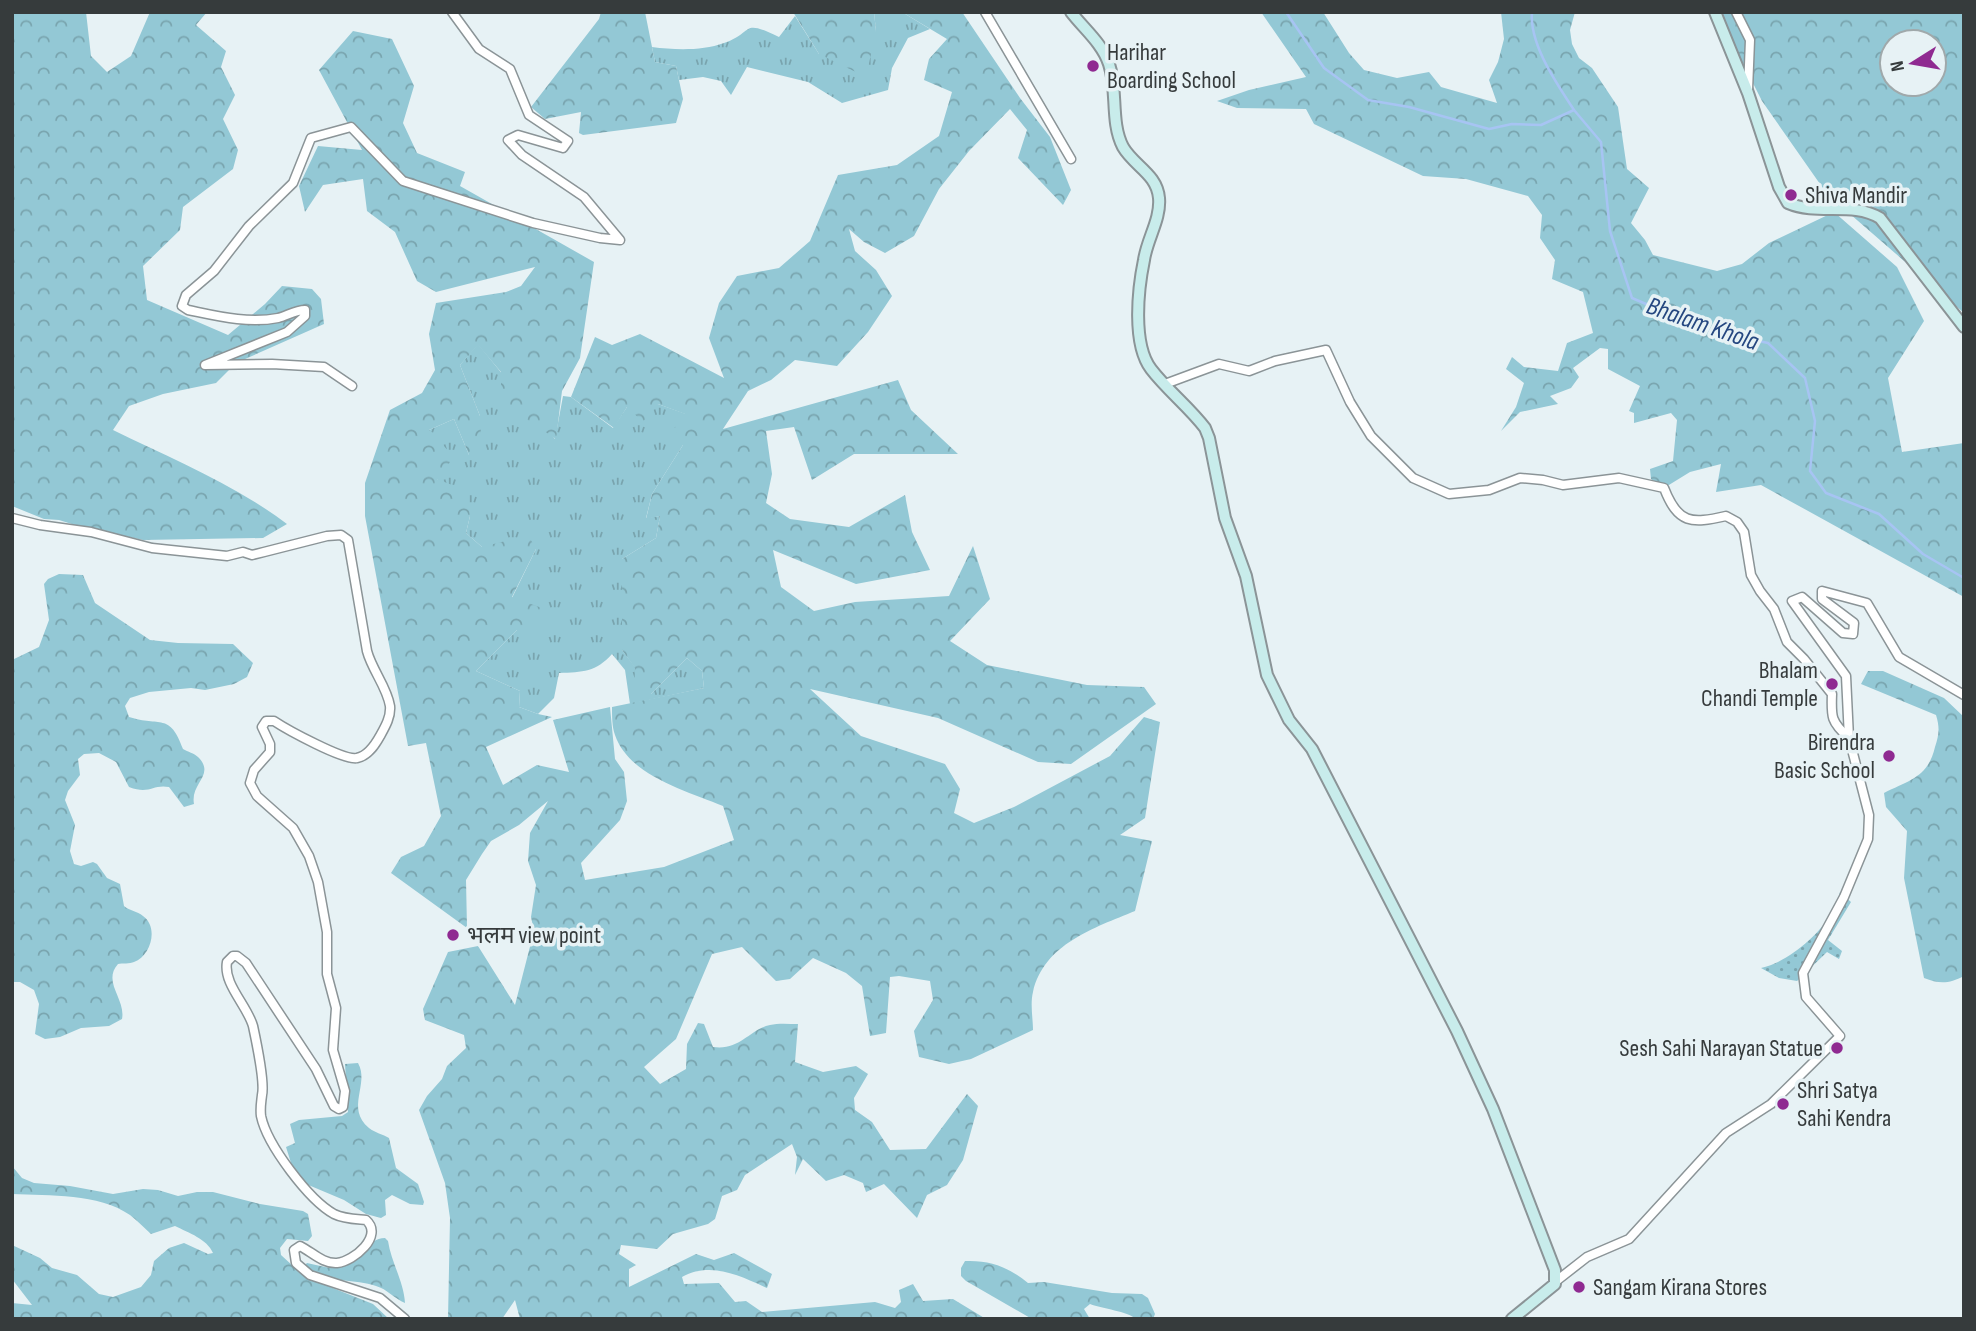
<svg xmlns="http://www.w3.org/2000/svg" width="1976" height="1331" viewBox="0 0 1976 1331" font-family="'Sofia Sans Condensed','Noto Sans Devanagari',sans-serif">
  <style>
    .grass { fill: url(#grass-tufts) }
    .forest { fill: url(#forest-crowns); fill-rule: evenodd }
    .park { fill: url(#park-dots) }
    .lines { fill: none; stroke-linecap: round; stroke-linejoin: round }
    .stream { stroke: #a7c4f3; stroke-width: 2.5 }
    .minor-casing { stroke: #8b9497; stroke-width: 11 }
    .secondary-casing { stroke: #8b9497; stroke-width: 14 }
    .minor { stroke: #fff; stroke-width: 8 }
    .secondary { stroke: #c8eceb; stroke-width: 10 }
    .poi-dot { fill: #8f2a91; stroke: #e7f2f5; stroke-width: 2.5 }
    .labels { text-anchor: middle; stroke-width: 7; stroke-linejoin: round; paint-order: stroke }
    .poi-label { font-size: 24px; fill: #363b3c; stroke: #e7f2f5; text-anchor: start }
    .water-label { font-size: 26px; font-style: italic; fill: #254780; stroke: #e7f2f5 }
  </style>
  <defs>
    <pattern id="grass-tufts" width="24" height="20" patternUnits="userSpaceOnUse" patternTransform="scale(1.75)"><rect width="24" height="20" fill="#93c8d5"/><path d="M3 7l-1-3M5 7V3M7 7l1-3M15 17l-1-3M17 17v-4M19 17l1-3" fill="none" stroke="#79a4ae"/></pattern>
    <pattern id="forest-crowns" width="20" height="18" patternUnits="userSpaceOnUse" patternTransform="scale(1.75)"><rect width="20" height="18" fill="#93c8d5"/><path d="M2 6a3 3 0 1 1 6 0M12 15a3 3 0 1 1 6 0" fill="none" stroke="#79a4ae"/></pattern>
    <pattern id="park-dots" width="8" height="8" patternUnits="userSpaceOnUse" patternTransform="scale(1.75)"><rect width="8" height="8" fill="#93c8d5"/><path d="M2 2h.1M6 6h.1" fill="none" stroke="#79a4ae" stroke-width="1.8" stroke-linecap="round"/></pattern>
  </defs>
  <rect width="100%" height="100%" fill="#e7f2f5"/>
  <!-- grass -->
  <g class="grass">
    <path d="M874 12H902L930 29 908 38 892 68 888 90 842 103 808 82 747 67 731 95 721 81 703 77 679 80 676 66 655 62 652 47C675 50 702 51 724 43 755 32 740 18 779 37L795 16 819 54 876 31Z"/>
    <path d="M478 344 555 439 563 396 571 397 613 428 627 407 658 404 686 414 683 445 652 494 646 518 660 516 656 538 622 559V650L635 667 651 694 687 658 702 671 704 688 630 704 625 670 612 654C596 672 583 672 559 673L554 698 538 714 519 707 520 691 476 671 517 630 512 598 536 549 482 547 466 533 470 516 437 479 429 430 454 419 469 455 480 416 460 365Z"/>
  </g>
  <!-- forest -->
  <g class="forest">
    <path d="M12 12H86L91 56 107 72 131 56 150 12H207L196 25 226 51 221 67 235 95 223 119 238 150 233 169 183 207 180 230 143 266 147 300 228 335 265 304 282 286 312 289 321 299 324 324 236 363 216 383 163 394 129 406 113 430C172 459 234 484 287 524L263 538 143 540 75 525 59 520 44 519 12 506Z"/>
    <polygon points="601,12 645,12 655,62 676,66 683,99 676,123 583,135 579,133 581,112 545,119 531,107 599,19"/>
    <polygon points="793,12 874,12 876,31 866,77 819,54"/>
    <path d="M902 12H962L1020 98 1050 137 1071 190 1063 205 1018 158 1027 130 1010 109 969 151 939 189 914 236 885 253 864 242 849 229 855 251 876 270 892 296 868 332 837 366 795 360 771 380 748 391 723 429 898 380 911 410 958 454H854L812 480 794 427 766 431 772 474 766 503 790 519 849 527 905 495 912 532 930 570 856 584 773 550 781 587 814 611 855 602 949 596 973 546 990 599 950 641 987 665 1087 685 1144 687 1156 704 1071 764 1038 762 938 718 810 689 861 736 945 764 960 789 954 813 974 823 1014 807 1110 756 1144 717 1160 722 1145 818 1120 835 1152 841 1135 911C1094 928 1044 944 1033 992 1030 1004 1033 1019 1033 1030L971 1059 949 1064 919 1057 914 1031 933 1000 930 981 899 976 890 977 886 1033 870 1036 862 986 846 973 813 958 790 979 776 981 742 947 712 954 676 1039 644 1067 660 1084 686 1069 687 1044 698 1023 704 1024 713 1047C740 1051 750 1029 770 1025 778 1023 789 1024 798 1024L795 1062 823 1072 856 1066 868 1074 854 1098 855 1110 872 1122 890 1150 926 1149 967 1094 978 1106 963 1160 947 1185 927 1195 917 1218 884 1184 866 1192 863 1183 844 1175 826 1181 803 1159 795 1175 797 1157 792 1144 745 1175 737 1190 722 1196 715 1219 708 1224 673 1234 657 1249 621 1245 619 1254 636 1265 629 1269V1287L696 1254 714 1260 734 1253 772 1274 767 1288C740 1276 711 1261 682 1277L684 1284 719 1283 735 1302 746 1301 762 1312 875 1302 895 1308 901 1302 899 1290 913 1284 923 1301 953 1299 986 1319H520L515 1300 502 1319H448L450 1218 445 1183 419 1110 427 1096 442 1079 447 1066 466 1048 464 1035 425 1020 423 1009 448 952 478 946 515 1005 534 931 531 917 536 885 528 861 530 833 548 801 519 825 491 841 482 854 466 880 467 928 391 873 401 857 424 846 441 816 426 743 408 746 365 516V483L390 410 422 393 435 370 429 334 436 303 506 292 521 286 535 267 436 292 417 281 395 232 367 211 363 179 323 185 305 212 299 186 318 146 362 150 319 70 353 31 392 39 414 86 403 123 417 153 465 172 460 186 594 262 580 358 562 391 556 439 501 402V372L478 345 460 365 480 416 482 454 469 455 454 419 429 430 454 457 437 479 467 491 470 516 466 533 482 547 528 535 536 549 512 597 550 611 537 631 517 630 476 671 520 691 519 707 538 714 552 717 486 747 503 785 537 765 569 772 553 720 610 707 615 759 624 772 627 801 620 820 581 863 585 880 664 867 734 840 723 806C687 791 629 776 615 735 612 727 612 716 612 707L704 688 702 671 687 658 651 694 634 695 635 668 622 650V559L656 538 660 516 646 519 652 494 683 445 674 429 685 414 658 404 643 422 627 407 614 428 571 397 595 337 612 345 640 334 724 378 709 338 719 303 737 276 779 268 810 241 838 175 897 165 939 136 952 92 924 80 929 59 947 39Z"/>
    <polygon points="1261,12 1323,12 1349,53 1364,70 1397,78 1429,72 1441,87 1497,103 1489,80 1498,62 1504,39 1501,12 1575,12 1570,30 1572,44 1579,58 1592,68 1618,107 1627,169 1649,188 1631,223 1645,240 1653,255 1717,271 1742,264 1769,243 1834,212 1897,267 1924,321 1888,378 1902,452 1964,443 1964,597 1761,485 1716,492 1721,464 1690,472 1664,488 1651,479 1650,469 1673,461 1677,420 1671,413 1634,423 1634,413 1629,411 1640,386 1608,369 1608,349 1600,348 1573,368 1579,377 1571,388 1550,396 1558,404 1520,412 1501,431 1516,407 1524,383 1506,369 1512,357 1524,367 1558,371 1567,343 1593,333 1583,292 1552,279 1555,260 1540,238 1542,215 1528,196 1466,179 1423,176 1314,124 1306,109 1237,108 1217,101 1249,90 1306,77"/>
    <path d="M1717 12H1964V313L1827 194 1762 101ZM1892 42H1934V84H1892Z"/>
    <path d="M59 574 83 575 95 603 150 640 178 643 233 644 253 663 247 677 234 684 205 690 191 688 149 692 130 698 125 706 129 717C160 727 170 712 183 749 188 752 194 753 198 757 216 775 190 783 194 804L184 807 169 787C152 784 150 795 129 787L116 762 99 753 84 754 78 759 80 775 68 791 65 800 75 825 70 851 74 864 81 866 93 862 97 864 107 878 120 884 124 906C130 911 137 911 143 916 159 927 151 956 134 962 130 964 122 963 118 964 102 982 126 999 122 1019L109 1026 81 1028 60 1037 45 1039 35 1034 39 1004 34 990 20 982H12V660L39 647 49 620 44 584 48 579Z"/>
    <path d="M1868 671H1883L1944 698 1964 717V976C1949 984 1939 984 1924 978L1904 878 1907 831 1886 807 1884 793C1910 780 1928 777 1935 747 1939 735 1940 728 1936 715L1861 684Z"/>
    <path d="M358 1063C370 1084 345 1108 369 1128 375 1133 383 1134 389 1138L396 1168 418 1184 424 1202 423 1205 410 1204 392 1195 385 1200 386 1215 381 1218 366 1214 344 1200 306 1184 291 1163 286 1147 295 1143 290 1124 299 1120 342 1116 348 1112 345 1064Z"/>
    <path d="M12 1166 22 1178 34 1183 70 1186 113 1194 143 1189 158 1190 178 1196 197 1192H213L260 1204 303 1211 308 1214 312 1236 308 1241 287 1239 280 1248 281 1255 305 1277 373 1304 389 1319H12V1303L32 1305 12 1279V1245L40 1258 52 1268 77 1275 99 1294 113 1297 141 1287 151 1275 154 1261 169 1248 184 1243 208 1254 213 1253C207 1239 189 1233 175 1226L151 1234C144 1228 138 1221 130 1215 98 1193 50 1196 12 1194Z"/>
    <path d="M385 1238 388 1241C391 1262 404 1282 405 1303 395 1299 387 1289 376 1286 353 1278 323 1284 305 1265L307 1263C318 1265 331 1270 342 1267 358 1262 367 1238 385 1238Z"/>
    <path d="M965 1261C991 1260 1008 1267 1028 1283L1044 1282 1112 1293 1142 1294 1148 1298 1155 1314 1153 1319H1136C1127 1311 1103 1309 1090 1304L1084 1309 1090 1319H1032L966 1281 961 1276V1268Z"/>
  </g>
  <!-- park -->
  <path class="park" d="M1840 892 1851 902 1828 940 1842 951 1839 959 1827 952 1797 981 1779 978 1761 968C1788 962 1818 936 1832 913 1836 907 1838 899 1840 892Z"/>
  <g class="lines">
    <!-- stream -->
    <g class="stream">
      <polyline points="1286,12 1324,68 1368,100 1409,107 1489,129 1512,124 1541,125 1574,110 1601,142 1610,231 1632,298 1707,330 1768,343 1805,378 1815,421 1810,471 1826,493 1879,514 1923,554 1964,578"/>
      <path d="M1532 12C1529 44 1557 84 1574 110"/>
    </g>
    <!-- minor casing -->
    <g class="minor-casing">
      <g id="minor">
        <polyline points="985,12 1071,159"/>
        <polyline points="1736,12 1750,40 1748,90"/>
        <path d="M1165 384 1219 364 1249 371 1275 361 1326 350 1350 402 1371 436 1413 478 1449 494 1489 490 1520 478 1543 480 1563 485 1619 478 1664 488C1678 524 1691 524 1726 516L1737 522 1744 532 1751 575 1760 591 1774 609 1787 642 1804 659 1832 694C1831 717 1831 722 1849 738"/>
        <path d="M352 386 324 367 272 364 205 365 287 332 305 316V310C295 310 287 316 278 318 248 324 217 316 188 310L182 306 186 295 214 271 249 226 293 183 311 138 351 127 403 181 533 223 600 238 620 240 584 197 522 155 508 140 518 135 563 148 568 141 529 115 510 69 479 49 452 12"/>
        <path d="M12 518 40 525 91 532 152 548 227 556 243 552 252 555 264 552 327 536 341 535 348 540 367 651C372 670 387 687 390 706 391 717 385 727 380 736 375 745 368 756 357 758 344 761 286 729 274 721H266L262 727 270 744V752L254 770 250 783 257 796 293 828 309 856 318 882 327 932V974L336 1008 333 1050 345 1091 343 1107 339 1109 334 1106 316 1069 246 963 237 956H233L227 962C223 984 247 1005 253 1026 256 1040 265 1082 262 1095 261 1104 260 1108 261 1116 267 1145 309 1200 334 1214 344 1219 355 1219 366 1220 384 1236 354 1261 337 1263 323 1264 312 1252 300 1246L294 1250 296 1263 310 1275 380 1298 405 1319"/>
        <polyline points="1555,1282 1587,1257 1629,1239 1726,1133 1771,1104 1840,1036 1806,997 1803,973 1844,897 1868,839 1869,815 1849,738 1846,676 1792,601 1802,597 1843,633 1853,634 1854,623 1822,599 1822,591 1867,603 1899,657 1964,695"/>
      </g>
    </g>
    <!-- secondary casing -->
    <g class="secondary-casing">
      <g id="secondary">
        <path d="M1071 12C1084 29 1102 43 1109 64 1118 90 1110 122 1123 147 1134 166 1157 174 1159 198 1161 219 1147 239 1144 260 1138 289 1132 344 1151 369 1167 390 1189 407 1205 428L1209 438 1225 518 1246 576 1267 675 1289 720 1312 749 1457 1031 1493 1109 1555 1270V1284L1512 1319"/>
        <path d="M1715 12 1748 93 1779 187 1788 203C1818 216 1852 201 1880 218L1964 327"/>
      </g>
    </g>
    <!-- minor -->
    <use href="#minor" class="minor"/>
    <!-- secondary -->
    <use href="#secondary" class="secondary"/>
  </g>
  <!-- markers -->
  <g class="poi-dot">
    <circle cx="1093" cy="66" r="7"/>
    <circle cx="1791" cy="195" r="7"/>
    <circle cx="1832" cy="684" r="7"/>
    <circle cx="1889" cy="756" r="7"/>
    <circle cx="453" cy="935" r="7"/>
    <circle cx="1837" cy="1048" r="7"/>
    <circle cx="1783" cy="1104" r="7"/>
    <circle cx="1579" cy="1287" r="7"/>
  </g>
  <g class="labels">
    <!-- poi labels -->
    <g class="poi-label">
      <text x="1107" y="60">Harihar<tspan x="1107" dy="28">Boarding School</tspan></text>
      <text x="1805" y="203">Shiva Mandir</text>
      <text x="1818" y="678" text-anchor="end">Bhalam<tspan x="1818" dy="28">Chandi Temple</tspan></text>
      <text x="1875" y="750" text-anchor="end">Birendra<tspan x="1875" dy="28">Basic School</tspan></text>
      <text x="467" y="943">भलम view point</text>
      <text x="1823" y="1056" text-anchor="end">Sesh Sahi Narayan Statue</text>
      <text x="1797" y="1098">Shri Satya<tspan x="1797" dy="28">Sahi Kendra</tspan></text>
      <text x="1593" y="1295">Sangam Kirana Stores</text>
    </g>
    <!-- water labels -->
    <g class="water-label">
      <text transform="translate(1703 323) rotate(19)" y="9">Bhalam Khola</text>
    </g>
  </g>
  <!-- border -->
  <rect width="1976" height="1331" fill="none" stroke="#363b3c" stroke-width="28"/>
  <!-- north arrow -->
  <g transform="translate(1913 63) rotate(259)"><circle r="33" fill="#e7f2f5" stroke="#a0a9ab" stroke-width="2"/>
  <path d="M0-5L12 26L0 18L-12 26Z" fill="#8f2a91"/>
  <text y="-10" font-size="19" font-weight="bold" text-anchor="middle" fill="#363b3c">N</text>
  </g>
</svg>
